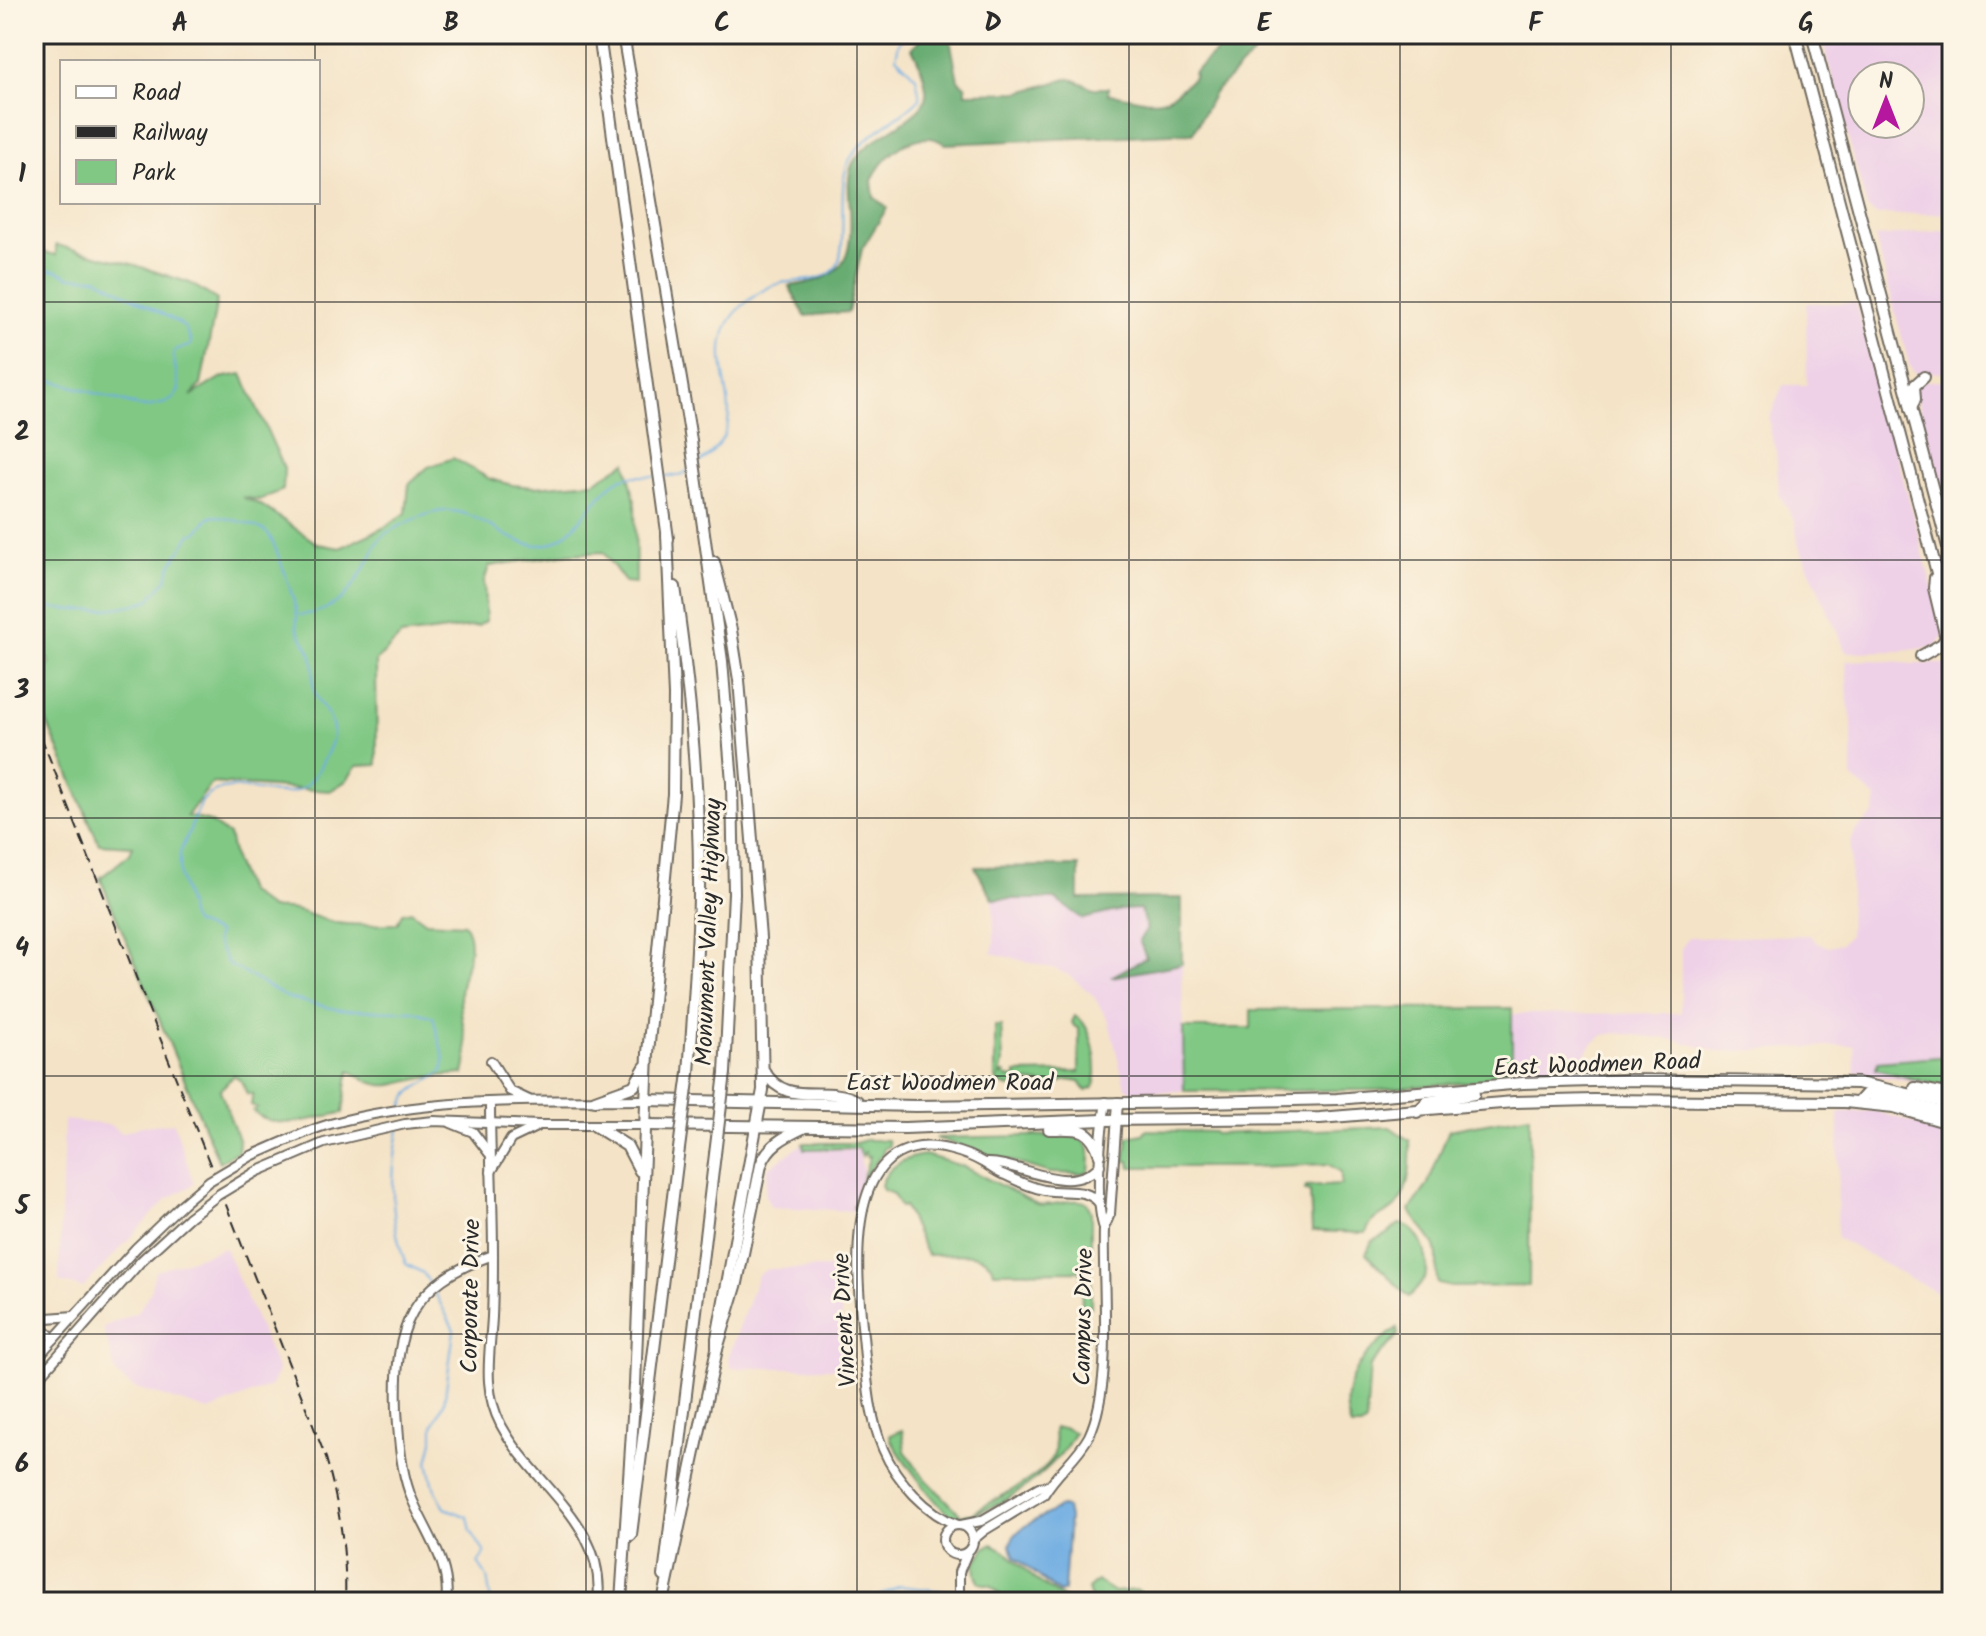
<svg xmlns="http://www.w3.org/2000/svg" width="1986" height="1636" viewBox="0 0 1986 1636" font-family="Kalam,sans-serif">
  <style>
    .built { fill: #eed0e7; fill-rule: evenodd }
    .green { fill: #80c884; stroke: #567a58; stroke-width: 2 }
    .forest { fill: #68ac72; stroke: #4a6c4e; stroke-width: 2 }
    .water { fill: #6fade2; stroke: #4d6c86; stroke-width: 2 }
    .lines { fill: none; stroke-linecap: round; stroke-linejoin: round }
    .stream { stroke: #6fade2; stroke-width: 2 }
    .secondary-casing { stroke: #716b61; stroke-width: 12 }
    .highway-casing { stroke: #716b61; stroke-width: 14 }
    .secondary { stroke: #fff; stroke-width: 8 }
    .highway { stroke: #fff; stroke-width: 10 }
    .rail { stroke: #2b2b2b; stroke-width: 2; stroke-dasharray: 12 6; stroke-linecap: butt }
    .secondary-bridge-casing { stroke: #716b61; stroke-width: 12; stroke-linecap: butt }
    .highway-bridge-casing { stroke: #716b61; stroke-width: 14; stroke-linecap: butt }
    .secondary-bridge { stroke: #fff; stroke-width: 8 }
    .highway-bridge { stroke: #fff; stroke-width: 10 }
    .grid { fill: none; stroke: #2b2b2b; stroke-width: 2; stroke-opacity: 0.55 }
    .labels { text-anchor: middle; stroke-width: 6; stroke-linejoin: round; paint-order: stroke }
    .street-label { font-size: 24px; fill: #2b2b2b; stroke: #fcf5e5 }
    .neatline { fill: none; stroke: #2b2b2b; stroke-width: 3 }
    .grid-label { font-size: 26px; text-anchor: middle; font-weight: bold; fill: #2b2b2b }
  </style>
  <rect width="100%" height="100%" fill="#fcf5e5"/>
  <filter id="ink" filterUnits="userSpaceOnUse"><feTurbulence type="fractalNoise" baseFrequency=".0125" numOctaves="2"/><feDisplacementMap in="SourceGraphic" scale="16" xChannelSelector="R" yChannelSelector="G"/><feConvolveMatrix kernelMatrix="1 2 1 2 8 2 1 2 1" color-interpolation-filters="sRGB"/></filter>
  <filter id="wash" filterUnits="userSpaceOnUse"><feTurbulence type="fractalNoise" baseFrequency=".006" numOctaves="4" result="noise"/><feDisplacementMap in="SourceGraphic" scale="32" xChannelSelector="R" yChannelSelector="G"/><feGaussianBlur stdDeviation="1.8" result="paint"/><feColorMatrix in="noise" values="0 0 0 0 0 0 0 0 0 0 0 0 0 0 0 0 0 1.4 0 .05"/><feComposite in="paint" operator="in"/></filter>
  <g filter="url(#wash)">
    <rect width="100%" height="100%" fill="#f4e3c6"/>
    <!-- built -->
    <g class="built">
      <path d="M1821 34H1952V213L1876 215 1867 208ZM1862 76H1910V124H1862Z"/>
      <polygon points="1952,230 1952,372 1916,373 1910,367 1875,237"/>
      <polygon points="1806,303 1856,303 1944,631 1944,636 1934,647 1902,651 1846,652 1798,544 1795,522 1779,494 1776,451 1770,434 1769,419 1783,385 1807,385"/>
      <polygon points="1925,381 1952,381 1952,528 1946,518 1914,385"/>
      <polygon points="1872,660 1912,664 1952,664 1952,1092 1904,1080 1855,1073 1854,1045 1719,1052 1677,1040 1617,1033 1604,1035 1593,1043 1587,1052 1583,1067 1577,1074 1512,1078 1512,1014 1681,1013 1681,949 1688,938 1810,935 1817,943 1829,947 1841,944 1849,936 1851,841 1856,830 1875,813 1876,798 1852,778 1852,721 1848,702 1846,661"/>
      <polygon points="993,899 1055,899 1084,919 1121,910 1140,909 1148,929 1147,958 1114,976 1182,964 1184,1091 1135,1092 1127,1088 1124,1083 1109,1022 1093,995 1070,976 1056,969 992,953 994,943"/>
      <polygon points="1875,1111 1952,1135 1952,1301 1837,1238 1839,1112"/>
      <polygon points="64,1120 110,1125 121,1133 142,1126 174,1123 194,1184 166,1200 83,1288 59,1282"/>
      <polygon points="804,1143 811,1149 859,1150 863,1172 853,1211 771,1207 765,1196 768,1168"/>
      <polygon points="225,1248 278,1371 271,1386 209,1411 133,1387 116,1374 103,1327 138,1312 150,1292 155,1271"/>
      <polygon points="833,1268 840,1296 845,1362 841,1368 731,1368 728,1358 758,1275 768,1269"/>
    </g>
    <!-- green -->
    <g class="green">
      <path d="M56 245 132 264 190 283 217 300 201 385 191 396 220 378 242 374 284 468 283 490 259 500 242 497 261 505 318 544 340 548 383 528 406 513 409 484 428 467 453 458 490 479 512 485 534 487 594 482 626 462 635 501 636 583 625 582 603 552 569 554 489 566 484 582 486 621 478 626 401 636 376 661 377 765 357 766 346 781 330 791 212 783 187 816 210 822 229 835 235 862 247 891 270 909C299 907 306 915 332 922 352 927 377 924 397 924L402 913 411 911 426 922 464 924C477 943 465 965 461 986 456 1015 473 1044 464 1074 451 1075 437 1075 424 1078 387 1085 386 1093 350 1071L347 1080 343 1113C314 1117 278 1134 253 1111L257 1108 251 1105 253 1094H247L242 1082 234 1075 220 1090 239 1142 238 1151 219 1162 100 878 130 854 133 846 99 844 34 692V678L50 664 34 636V250L56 255Z"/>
      <polygon points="1512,1008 1512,1078 1379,1090 1184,1091 1183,1028 1251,1028 1251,1010"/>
      <path d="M1075 1016C1093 1023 1101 1073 1093 1088L1086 1091 1080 1082 1068 1080 1049 1085 1029 1082 1009 1087 998 1083 995 1076V1026H1001L1003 1063 1000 1076 1005 1073 1006 1077 1016 1078V1073L1079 1072V1029L1074 1026 1072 1022Z"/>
      <polygon points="1950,1056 1952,1089 1876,1069 1878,1062"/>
      <path d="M1530 1115 1529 1286 1451 1287 1438 1284C1434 1273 1440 1260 1435 1247 1429 1232 1415 1223 1410 1210L1427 1186 1449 1130Z"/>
      <path d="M1390 1127 1410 1141C1411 1163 1411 1199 1388 1212 1376 1218 1371 1219 1366 1233H1363L1312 1231 1310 1192 1305 1191 1306 1187 1341 1185V1172L1328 1164 1253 1167H1131L1130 1161H1125L1128 1137 1143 1134 1146 1130 1214 1132 1215 1134Z"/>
      <path d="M1070 1135C1092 1140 1091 1152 1089 1172L1081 1174 1050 1173 935 1138Z"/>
      <polygon points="866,1140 888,1140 889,1146 883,1149 883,1153 866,1175 857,1206 853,1207 870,1156 866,1156 865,1152 862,1156 858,1148 804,1149 803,1143 856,1143"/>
      <path d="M925 1155 962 1166 1037 1204C1054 1208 1072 1196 1087 1203L1091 1212V1307L1082 1306 1081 1271 994 1272C989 1247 948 1256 927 1255L904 1206 900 1207 893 1194 883 1190 881 1185C887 1166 906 1157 925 1155Z"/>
      <path d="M1399 1224C1419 1226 1432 1259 1425 1277 1422 1285 1415 1291 1409 1297L1366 1254 1372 1241 1389 1233Z"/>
      <path d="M1397 1328 1398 1335 1370 1366 1366 1423 1361 1427H1351C1335 1384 1364 1353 1397 1328Z"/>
      <path d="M1054 1428H1065L1074 1433C1060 1464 1005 1508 974 1512 994 1500 1039 1478 1052 1459 1057 1452 1054 1436 1054 1428Z"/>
      <path d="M902 1430 905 1451 924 1477 961 1515 981 1513C972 1518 961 1520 951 1515 937 1508 900 1455 891 1440L890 1435Z"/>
      <polygon points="992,1544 1004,1550 1035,1579 1068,1602 1007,1602 992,1586 980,1583 976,1575 975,1564 986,1547"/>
      <polygon points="1097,1581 1114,1592 1138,1590 1146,1602 1092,1602 1088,1589"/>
    </g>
    <!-- forest -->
    <g class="forest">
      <path d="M925 34H949L958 80 966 87V93L1021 92 1070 78 1093 88H1108V94C1154 99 1158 113 1195 76L1193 73 1235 34H1273L1214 93 1193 133 946 144C940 142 935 137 928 138 904 138 879 161 872 181L874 197 887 208 862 249 848 312 805 316 789 286C844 279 853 262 850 208 849 194 847 178 852 165 866 133 930 121 926 89 925 74 918 61 912 48Z"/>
      <polygon points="1079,866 1079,899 1182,898 1182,964 1111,977 1146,958 1139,940 1147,929 1140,909 1121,910 1083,919 1055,899 993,899 975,867"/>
    </g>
    <!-- water -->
    <path class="water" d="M1059 1507 1067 1508 1069 1518 1064 1591 1059 1593 1015 1557 1010 1545C1016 1524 1043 1519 1059 1507Z"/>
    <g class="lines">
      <!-- stream -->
      <g class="stream">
        <polyline points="34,270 56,270 70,277 97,278 179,323 185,328 191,342 190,346 177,349 173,353 179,390 174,398 166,403 147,407 138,406 34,375"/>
        <path d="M699 463C758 422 708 377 726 329 734 308 761 288 781 283 797 280 822 282 834 270 850 253 836 191 848 163 862 133 899 121 920 98L916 77 896 57 899 43 906 34"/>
        <polyline points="663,476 680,476 690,469"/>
        <path d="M34 600C58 617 121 610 149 600L166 580 171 565 190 535 196 533 209 518 214 516C226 518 258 525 266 532 275 539 293 597 296 610 298 617 296 622 297 628 301 640 312 648 313 661 315 671 311 681 314 691 319 707 335 716 333 735 333 745 319 769 313 778 287 816 234 766 202 801L180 853V876L191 918 195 924 218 933 216 941 228 964 288 998 340 1010 413 1011 433 1017 444 1059 443 1071C429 1084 407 1086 403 1107"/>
        <path d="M300 615C339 612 354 588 371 556 375 547 379 537 388 532 405 523 432 509 451 511 485 513 513 552 548 544 579 536 599 484 626 477 635 475 647 477 656 476"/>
        <path d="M399 1129C391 1172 389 1223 406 1264L423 1273 432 1287"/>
        <polyline points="435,1293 454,1330 444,1403 433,1426 433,1441 428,1462 434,1487 445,1508 468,1517 471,1531 485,1553 478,1563 487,1577 491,1602"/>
        <polyline points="975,1594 995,1602"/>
        <polyline points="867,1602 900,1586 942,1591"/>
      </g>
    </g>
  </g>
  <g filter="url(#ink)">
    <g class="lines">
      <!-- secondary casing -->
      <g class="secondary-casing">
        <g id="secondary">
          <polyline points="491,1061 510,1091 529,1100"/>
          <path d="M490 1102C490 1153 493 1204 493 1255 493 1276 493 1296 492 1317 490 1355 482 1389 501 1425 534 1486 607 1524 598 1602"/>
          <polyline points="451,1123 473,1132 489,1153"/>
          <path d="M251 1156C277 1145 303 1132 330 1124 432 1096 541 1101 646 1100"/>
          <path d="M985 1163C1021 1161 1069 1199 1100 1165"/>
          <polyline points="256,1172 324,1143 405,1124 434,1121 539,1125 644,1125"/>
          <polyline points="491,1172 511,1139 536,1127"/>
          <polyline points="1104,1228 1110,1214 1118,1102"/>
          <polyline points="34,1319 74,1316"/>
          <polyline points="34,1321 54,1339"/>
          <polyline points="34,1361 136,1248 182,1204"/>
          <polyline points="34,1383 142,1260 189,1217"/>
          <path d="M958 1525C927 1514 896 1480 883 1449 868 1413 867 1375 863 1336 858 1284 843 1163 914 1148 935 1143 965 1152 984 1163 991 1167 996 1172 1005 1175 1017 1181 1030 1187 1044 1190 1065 1194 1086 1186 1100 1204"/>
          <polyline points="961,1525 981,1521 1039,1487 1048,1486"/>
          <circle cx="958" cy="1540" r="15"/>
          <path d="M973 1540 985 1530 1044 1494C1056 1473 1077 1458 1089 1436 1114 1383 1102 1288 1104 1228 1094 1201 1101 1131 1106 1102"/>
          <path d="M446 1602C452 1563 423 1529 410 1494 400 1466 399 1439 397 1410 394 1326 410 1284 493 1255"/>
          <polyline points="959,1602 959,1572 967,1553"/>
        </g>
      </g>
      <!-- highway casing -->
      <g class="highway-casing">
        <g id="highway">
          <polyline points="599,34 668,539"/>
          <polyline points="623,34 689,427 722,661 732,782 734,893 725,1073"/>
          <polyline points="1795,34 1952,630"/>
          <polyline points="1812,34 1952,562"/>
          <polyline points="1911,409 1915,399 1914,386 1924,377"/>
          <polyline points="714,562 731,630 739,680 760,938 763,1090 717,1338 717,1349"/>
          <path d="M675 587C690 689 700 793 699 896 698 955 693 1014 689 1073"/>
          <polyline points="1921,656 1942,644 1946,638 1934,588 1935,578"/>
          <path d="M764 1071C787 1109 824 1083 857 1101"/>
          <polyline points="1915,1088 1952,1095"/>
          <polyline points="595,1100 634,1086 645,1067"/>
          <polyline points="646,1100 916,1106 1202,1102 1337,1099 1523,1083 1626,1080 1858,1083 1952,1104"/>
          <polyline points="1858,1103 1866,1094 1952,1114"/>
          <polyline points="1417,1112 1427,1102 1474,1094"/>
          <polyline points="644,1125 905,1128 1103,1120 1320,1118 1514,1102 1593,1100 1845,1102 1894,1107 1952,1124"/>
          <polyline points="595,1126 627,1146 640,1171"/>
          <path d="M1049 1129C1077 1129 1090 1125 1100 1155"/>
          <polyline points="631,1535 678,1156"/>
          <polyline points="664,1576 715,1154"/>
          <polyline points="621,1602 635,1385 648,1053 673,794 674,696 667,535"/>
          <path d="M663 1602 717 1349 737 1283 761 1165C768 1145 784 1137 803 1128"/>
        </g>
      </g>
      <!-- secondary -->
      <use href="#secondary" class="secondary"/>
      <!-- highway -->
      <use href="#highway" class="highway"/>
      <!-- rail -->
      <path class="rail" d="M34 719 326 1458C339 1505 347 1553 345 1602"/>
      <!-- secondary-bridge casing -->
      <g class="secondary-bridge-casing">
        <g id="secondary-bridge">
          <polyline points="182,1204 209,1181 251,1156"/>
          <polyline points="189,1217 218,1195 256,1172"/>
        </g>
      </g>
      <!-- highway-bridge casing -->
      <g class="highway-bridge-casing">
        <g id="highway-bridge">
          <polyline points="715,1154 725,1073"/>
          <polyline points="678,1156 689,1073"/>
        </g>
      </g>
      <!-- secondary-bridge -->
      <use href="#secondary-bridge" class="secondary-bridge"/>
      <!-- highway-bridge -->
      <use href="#highway-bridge" class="highway-bridge"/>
    </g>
  </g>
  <!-- grid -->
  <path class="grid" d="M315 34V62M586 34V1602M857 34V1602M1129 34V1602M1400 34V1602M1671 34V1602M315 202V1602M34 302H1952M34 560H1952M34 818H1952M34 1076H1952M34 1334H1952"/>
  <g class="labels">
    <!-- street labels -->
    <g class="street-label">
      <text transform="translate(708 932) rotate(-88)" y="8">Monument Valley Highway</text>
      <text transform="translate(1597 1064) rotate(-2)" y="8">East Woodmen Road</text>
      <text x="950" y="1090">East Woodmen Road</text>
      <text transform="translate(470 1296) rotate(-89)" y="8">Corporate Drive</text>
      <text transform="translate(1083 1317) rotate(-89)" y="8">Campus Drive</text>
      <text transform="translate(844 1320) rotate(-93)" y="8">Vincent Drive</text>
    </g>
  </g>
  <!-- margin -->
  <rect width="1986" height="1636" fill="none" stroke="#fcf5e5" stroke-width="88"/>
  <!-- legend -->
  <rect x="60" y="60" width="260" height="144" fill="#fcf5e5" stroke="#a8a49b" stroke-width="2"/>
  <rect x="76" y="86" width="40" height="12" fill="#ffffff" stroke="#a8a49b" stroke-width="2"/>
  <text x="132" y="100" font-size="24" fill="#2b2b2b">Road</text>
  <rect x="76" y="126" width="40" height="12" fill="#2b2b2b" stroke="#a8a49b" stroke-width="2"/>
  <text x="132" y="140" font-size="24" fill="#2b2b2b">Railway</text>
  <rect x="76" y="160" width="40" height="24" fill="#80c884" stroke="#a8a49b" stroke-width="2"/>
  <text x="132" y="180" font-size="24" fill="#2b2b2b">Park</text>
  <!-- north arrow -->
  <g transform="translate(1886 100)"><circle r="38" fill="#fcf5e5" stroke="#a8a49b" stroke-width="2"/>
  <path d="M0-6L14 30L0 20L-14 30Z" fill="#b5179e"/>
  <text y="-12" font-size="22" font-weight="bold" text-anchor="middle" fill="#2b2b2b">N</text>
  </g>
  <rect x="44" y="44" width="1898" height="1548" class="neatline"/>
  <g class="grid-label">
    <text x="180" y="31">A</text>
    <text x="451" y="31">B</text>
    <text x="722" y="31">C</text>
    <text x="993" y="31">D</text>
    <text x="1264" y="31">E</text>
    <text x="1535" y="31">F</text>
    <text x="1806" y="31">G</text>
    <text x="22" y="182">1</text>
    <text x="22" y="440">2</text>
    <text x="22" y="698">3</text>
    <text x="22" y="956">4</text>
    <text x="22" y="1214">5</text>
    <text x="22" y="1472">6</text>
  </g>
</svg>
